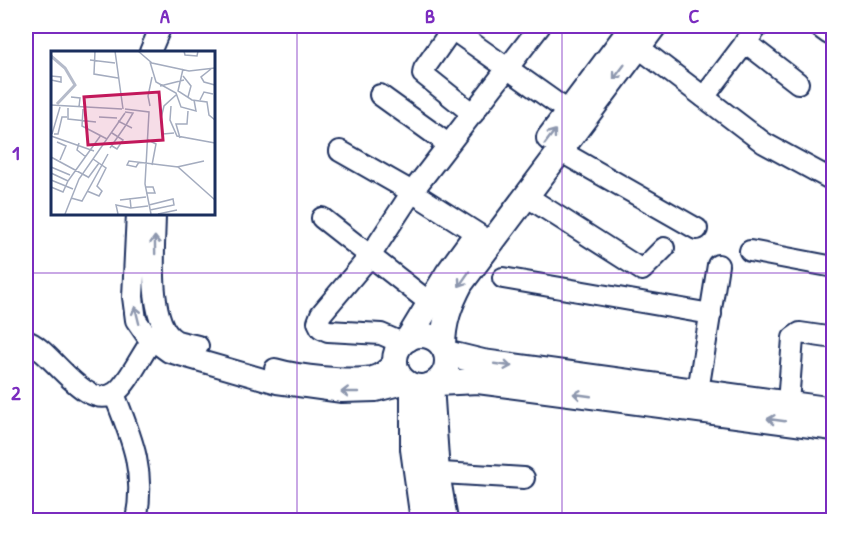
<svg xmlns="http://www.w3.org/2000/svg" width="859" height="546" viewBox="0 0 859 546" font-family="'Patrick Hand',sans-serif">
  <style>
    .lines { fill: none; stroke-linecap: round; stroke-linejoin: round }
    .minor-casing { stroke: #1b2f5e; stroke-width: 24 }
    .major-casing { stroke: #1b2f5e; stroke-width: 28 }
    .minor { stroke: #fff; stroke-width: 20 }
    .major { stroke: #fff; stroke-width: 24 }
    .oneway { stroke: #8d97ae }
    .grid { fill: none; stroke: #7b2cbf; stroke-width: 1.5; stroke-opacity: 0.55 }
    .inset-river { fill: none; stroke: #b5bbca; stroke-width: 3 }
    .inset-road { fill: none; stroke: #a4acbf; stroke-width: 1.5 }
    .view { fill: #c2185b; fill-opacity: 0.15; stroke: #c2185b; stroke-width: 3 }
    .inset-edge { fill: none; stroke: #1b2f5e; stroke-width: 3 }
    .neatline { fill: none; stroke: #7b2cbf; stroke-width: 2 }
    .grid-label { font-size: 20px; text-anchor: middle; font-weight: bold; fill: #7b2cbf }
  </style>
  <rect width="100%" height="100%" fill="#fff"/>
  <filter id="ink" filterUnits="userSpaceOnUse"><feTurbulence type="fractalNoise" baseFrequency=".0167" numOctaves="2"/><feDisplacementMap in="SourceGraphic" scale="12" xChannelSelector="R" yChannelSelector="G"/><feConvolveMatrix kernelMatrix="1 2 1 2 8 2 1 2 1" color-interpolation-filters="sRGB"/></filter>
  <g filter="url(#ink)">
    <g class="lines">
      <!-- minor casing -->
      <g class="minor-casing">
        <g id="minor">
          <polyline points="455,26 452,29 569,112"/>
          <polyline points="818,26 829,34"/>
          <polyline points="452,29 424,69 423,74 473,114"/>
          <polyline points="745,42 798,83"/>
          <polyline points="638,47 764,143 834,181"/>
          <polyline points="150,52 161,26"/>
          <polyline points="380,95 448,144"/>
          <polyline points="704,97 758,26"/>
          <polyline points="340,151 412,192 370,256 321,314 318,322 321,328 328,331 381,334 402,343"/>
          <polyline points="560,151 697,229"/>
          <polyline points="526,196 642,270 664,248"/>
          <polyline points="137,213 133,297 136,320 147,336 169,352 277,383 342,392 376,391 407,383"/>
          <path d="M155 213C155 243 146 323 175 340 181 343 191 344 198 346"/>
          <polyline points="322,218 430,303"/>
          <polyline points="489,241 412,192 540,26"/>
          <polyline points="750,251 834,267"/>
          <polyline points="503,278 711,314"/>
          <path d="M26 341C50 347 86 415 116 392 130 382 145 346 159 331"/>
          <path d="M275 369C299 376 348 381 372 377 382 375 388 368 395 361"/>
          <polyline points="698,391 718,265"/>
          <path d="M114 394C132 439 146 471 136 520"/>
          <polyline points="788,403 793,338 800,333 834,338"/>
          <polyline points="425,472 524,478"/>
        </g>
      </g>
      <!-- major casing -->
      <g class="major-casing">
        <g id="major">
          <polyline points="549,138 633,26"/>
          <circle cx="421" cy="361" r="26"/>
          <polyline points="408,339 448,273 475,236"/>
          <path d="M443 347C443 322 450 304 461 283L654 26"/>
          <polyline points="446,353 483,362 834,410"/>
          <polyline points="436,383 478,381 834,428"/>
          <polyline points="431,385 437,473 445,520"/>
          <polyline points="413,386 413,449 423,520"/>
        </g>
      </g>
      <!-- minor -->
      <use href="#minor" class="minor"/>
      <!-- major -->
      <use href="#major" class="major"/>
    </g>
    <!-- one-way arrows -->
    <defs><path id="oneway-shaft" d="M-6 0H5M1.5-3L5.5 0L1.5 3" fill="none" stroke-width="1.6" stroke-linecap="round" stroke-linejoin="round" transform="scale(1.5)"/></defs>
    <g class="oneway">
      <use href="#oneway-shaft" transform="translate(619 72) rotate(127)"/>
      <use href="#oneway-shaft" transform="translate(550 137) rotate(-53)"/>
      <use href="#oneway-shaft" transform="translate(155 245) rotate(-91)"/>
      <use href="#oneway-shaft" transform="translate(464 279) rotate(125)"/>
      <use href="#oneway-shaft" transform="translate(137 315) rotate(-104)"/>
      <use href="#oneway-shaft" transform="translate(503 365) rotate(8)"/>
      <use href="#oneway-shaft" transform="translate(350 392) rotate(180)"/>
      <use href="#oneway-shaft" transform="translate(582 395) rotate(-172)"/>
      <use href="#oneway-shaft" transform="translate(776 420) rotate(-172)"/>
    </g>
  </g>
  <!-- grid -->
  <path class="grid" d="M297 26V520M562 26V520M26 273H834"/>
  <!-- overview -->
  <g transform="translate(51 51)">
    <rect width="164" height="164" fill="#fff"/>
    <path class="inset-river" d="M0 5 14 17 24 34 6 53"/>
    <path class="inset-road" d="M44 0 43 23 67 27M64 0 72 58M87 0 101 12 138 20 164 17M133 0 134 4 146 5 147 0M39 9 64 12M99 11 105 31 125 42 130 56 145 60 143 49M132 18 127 40 141 49 156 51 158 64 164 69M160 18 150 26 153 31 164 34M0 25 10 26V31L0 29M132 25 140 35 137 46M109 35 133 29M20 46 29 47 28 56M149 49 153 41 162 43M0 54 71 58M99 55 97 45 101 26M120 55 119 69 126 85 164 92M17 57V68L45 71M32 58 31 75 56 88M74 58 98 61 94 133 100 163M74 61 82 62 75 74 81 77M48 66 66 67M123 82 112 83 110 67 113 55 125 44M1 83 9 56M3 83H7L11 66H16M0 85 43 100M129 87 125 73H136L137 60M97 89 105 93 101 114M6 91 15 95 9 109M28 92 26 99 35 106M61 95 66 98 72 89 61 82M59 97 75 74 67 70M0 106 37 126M88 111 85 116 76 114 78 110 127 116 164 149M0 116 19 124M126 116 153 110M0 122 17 130 50 84M37 127 48 112M0 129 22 138M0 136 12 141 17 130M94 136H102L104 142H95M36 140 48 145 51 140 46 135 55 117 42 108M20 147 31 150 57 103M79 147 80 157 97 155M69 149 95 146M98 154 122 148 123 154 99 159M14 163 28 128 74 62M67 163 65 154 80 157M107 163 126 159"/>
    <path class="view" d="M108 41 112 89 37 94 33 46Z"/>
    <rect width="164" height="164" class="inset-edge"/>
  </g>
  <!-- margin -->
  <rect width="859" height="546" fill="none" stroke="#fff" stroke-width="66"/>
  <rect x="33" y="33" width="793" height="480" class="neatline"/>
  <g class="grid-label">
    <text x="165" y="23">A</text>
    <text x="430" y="23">B</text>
    <text x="694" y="23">C</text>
    <text x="16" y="160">1</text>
    <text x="16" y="400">2</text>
  </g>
</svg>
